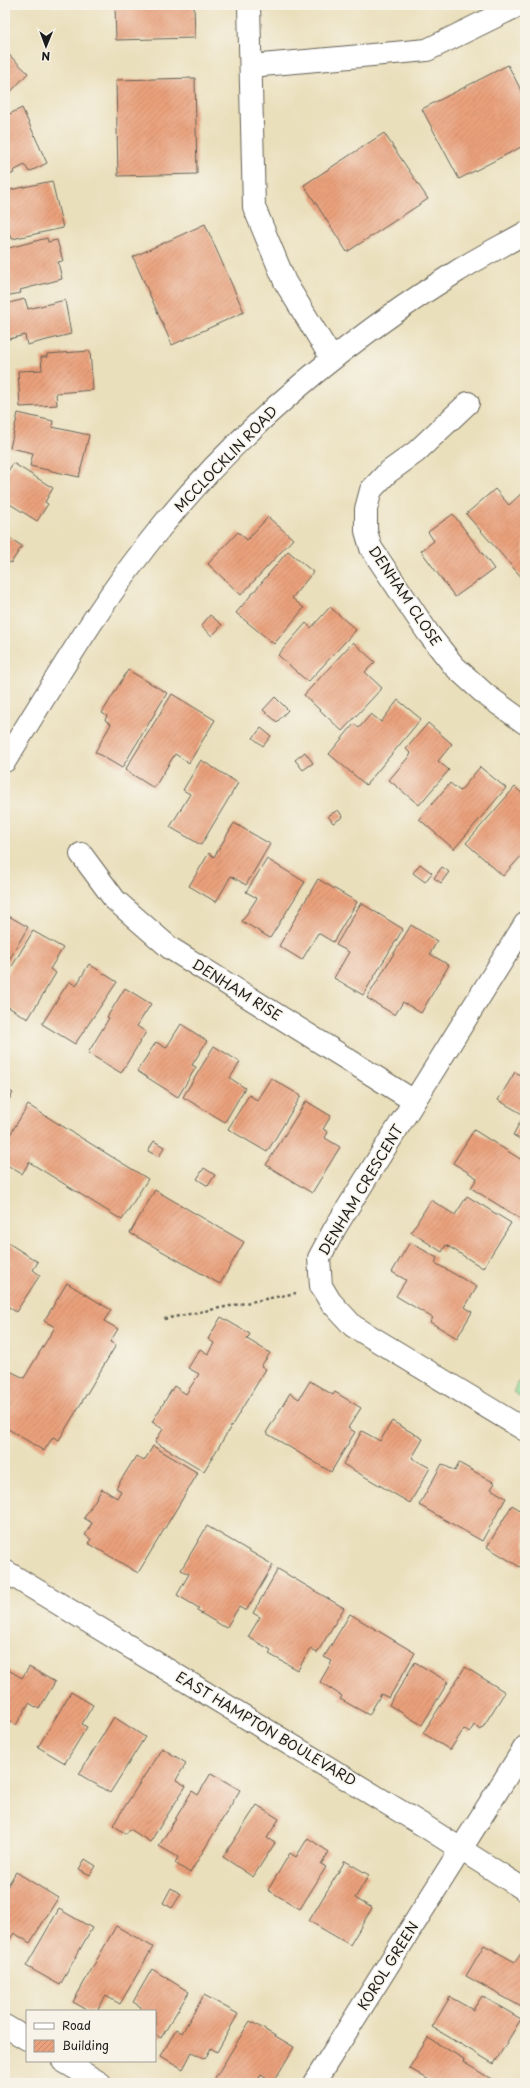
<svg xmlns="http://www.w3.org/2000/svg" width="530" height="2088" viewBox="0 0 530 2088" font-family="'Playpen Sans',sans-serif">
  <style>
    .green { fill: #90dc99; stroke: #567c5a }
    .building { fill: url(#building-hatch) }
    .lines { fill: none; stroke-linecap: round; stroke-linejoin: round }
    .minor-casing { stroke: #646054; stroke-width: 24 }
    .path { stroke: #646054; stroke-width: 2.5; stroke-dasharray: 3 3; stroke-linecap: butt }
    .minor { stroke: #fff; stroke-width: 22 }
    .labels { text-anchor: middle; stroke-width: 3; stroke-linejoin: round; paint-order: stroke }
    .street-label { font-size: 14px; fill: #1c1c1c; stroke: #f7f3e8 }
  </style>
  <defs>
    <pattern id="building-hatch" width="6" height="6" patternUnits="userSpaceOnUse"><rect width="6" height="6" fill="#e9a07c"/><path d="M-1 1l2-2M0 6l6-6M5 7l2-2" fill="none" stroke="#c7896b"/></pattern>
  </defs>
  <rect width="100%" height="100%" fill="#f7f3e8"/>
  <filter id="ink" filterUnits="userSpaceOnUse"><feTurbulence type="fractalNoise" baseFrequency=".025" numOctaves="2"/><feDisplacementMap in="SourceGraphic" scale="8" xChannelSelector="R" yChannelSelector="G"/><feConvolveMatrix kernelMatrix="1 2 1 2 8 2 1 2 1" color-interpolation-filters="sRGB"/></filter>
  <filter id="wash" filterUnits="userSpaceOnUse"><feTurbulence type="fractalNoise" baseFrequency=".012" numOctaves="4" result="noise"/><feDisplacementMap in="SourceGraphic" scale="16" xChannelSelector="R" yChannelSelector="G"/><feGaussianBlur stdDeviation="0.9" result="paint"/><feColorMatrix in="noise" values="0 0 0 0 0 0 0 0 0 0 0 0 0 0 0 0 0 1.4 0 .05"/><feComposite in="paint" operator="in"/></filter>
  <g filter="url(#wash)">
    <rect width="100%" height="100%" fill="#eadfbb"/>
    <!-- green -->
    <polygon class="green" points="525,1372 525,1400 513,1392"/>
    <g id="blocks">
      <!-- building -->
      <g class="building">
        <polygon points="115,5 194,5 195,38 116,40"/>
        <polygon points="5,51 28,73 5,98"/>
        <polygon points="508,65 525,98 525,145 459,179 422,109"/>
        <polygon points="195,78 197,174 118,176 116,80"/>
        <polygon points="22,108 47,163 29,172 25,165 13,171 14,173 5,177 5,116"/>
        <polygon points="384,133 428,199 347,252 304,185"/>
        <polygon points="52,181 63,228 12,239 11,235 7,235 5,226 5,191"/>
        <polygon points="205,224 244,312 172,345 133,257"/>
        <polygon points="47,238 48,242 57,240 63,261 58,262 62,279 20,290 21,293 5,296 5,259 7,258 5,249"/>
        <polygon points="25,299 28,309 65,300 71,334 27,345 25,335 5,340 5,304"/>
        <polygon points="90,351 93,390 56,393 57,405 20,407 18,371 42,370 41,357 47,357 47,354"/>
        <polygon points="18,413 53,421 52,427 89,435 79,477 30,466 33,453 10,448"/>
        <polygon points="13,463 53,488 45,502 48,504 37,521 5,501 5,476"/>
        <polygon points="495,489 509,505 523,492 525,494 524,580 466,514"/>
        <polygon points="453,514 494,569 455,597 421,551 434,541 428,532"/>
        <polygon points="268,517 293,539 241,595 208,564 238,532 247,540"/>
        <polygon points="5,535 22,546 11,563 5,560"/>
        <polygon points="288,551 313,572 292,598 304,608 274,644 236,613"/>
        <polygon points="330,607 356,630 308,682 278,655 306,623 311,628"/>
        <polygon points="210,615 222,625 212,636 201,626"/>
        <polygon points="353,642 375,662 365,672 382,688 342,731 304,695"/>
        <polygon points="128,670 167,693 122,768 95,752 111,724 105,720 107,716 102,713"/>
        <polygon points="172,694 215,720 189,763 175,754 154,788 125,770"/>
        <polygon points="275,697 288,710 277,722 263,710"/>
        <polygon points="398,700 421,719 366,785 329,754 354,724 359,728 371,714 381,722"/>
        <polygon points="428,723 452,744 438,761 449,770 419,805 389,780 411,754 406,749"/>
        <polygon points="261,728 271,736 263,746 253,738"/>
        <polygon points="305,752 313,763 303,770 295,760"/>
        <polygon points="201,760 238,783 201,845 170,827 190,794 183,790"/>
        <polygon points="480,767 506,788 454,849 419,819 450,783 460,791"/>
        <polygon points="515,787 525,796 525,852 503,876 466,843"/>
        <polygon points="338,810 343,817 333,823 328,816"/>
        <polygon points="234,823 270,844 246,885 231,876 216,902 189,886 209,853 214,857"/>
        <polygon points="267,859 305,882 270,938 242,921 257,898 246,892"/>
        <polygon points="420,864 432,873 425,882 413,873"/>
        <polygon points="442,867 449,872 441,883 434,878"/>
        <polygon points="318,879 357,902 333,942 318,933 302,960 279,946"/>
        <polygon points="361,903 403,929 363,995 334,978 349,952 336,945"/>
        <polygon points="5,914 28,927 5,967"/>
        <polygon points="411,925 437,941 430,954 449,965 421,1013 403,1002 395,1015 367,998"/>
        <polygon points="33,931 63,948 50,969 56,973 28,1019 5,1005 5,978"/>
        <polygon points="89,964 117,982 75,1044 42,1024 69,981 76,986"/>
        <polygon points="125,988 151,1004 137,1026 146,1032 121,1073 88,1053 109,1018 107,1017"/>
        <polygon points="181,1024 207,1041 192,1065 196,1067 178,1097 137,1071 156,1042 166,1048"/>
        <polygon points="214,1046 240,1062 230,1078 245,1088 225,1122 183,1097"/>
        <polygon points="515,1072 525,1077 525,1142 513,1135 524,1115 498,1100"/>
        <polygon points="271,1078 301,1096 267,1152 228,1129 249,1095 257,1100"/>
        <polygon points="5,1088 13,1093 5,1106"/>
        <polygon points="306,1101 331,1116 323,1129 328,1132 325,1138 340,1147 312,1193 266,1165"/>
        <polygon points="28,1105 148,1179 122,1220 29,1162 22,1174 5,1164 5,1143"/>
        <polygon points="474,1130 525,1162 524,1221 471,1188 477,1178 453,1163"/>
        <polygon points="154,1141 164,1147 159,1157 148,1151"/>
        <polygon points="204,1168 215,1175 208,1186 197,1179"/>
        <polygon points="155,1190 244,1242 220,1284 130,1233"/>
        <polygon points="467,1196 511,1223 483,1268 446,1245 442,1252 411,1232 431,1200 455,1215"/>
        <polygon points="5,1241 38,1262 33,1270 40,1275 16,1312 9,1307 5,1314"/>
        <polygon points="410,1242 437,1258 435,1263 477,1287 465,1307 472,1312 457,1338 430,1322 433,1318 396,1296 406,1280 392,1272"/>
        <polygon points="67,1283 111,1310 104,1321 118,1329 110,1342 116,1345 59,1440 53,1437 44,1451 5,1427 5,1380 10,1371 24,1378 55,1327 44,1321"/>
        <polygon points="221,1317 250,1334 247,1339 270,1353 261,1366 266,1369 204,1471 155,1442 163,1429 152,1422 174,1386 186,1394 199,1374 188,1368 200,1349 208,1354 214,1343 208,1339"/>
        <polygon points="310,1381 333,1395 335,1392 361,1408 348,1428 355,1432 331,1472 266,1433 290,1393 299,1399"/>
        <polygon points="392,1421 423,1439 412,1458 430,1468 410,1503 343,1464 362,1431 380,1441"/>
        <polygon points="153,1446 198,1473 138,1573 88,1543 91,1539 85,1535 92,1523 84,1518 102,1489 117,1498 121,1491 116,1488 136,1456 144,1461"/>
        <polygon points="459,1463 495,1483 491,1489 506,1498 482,1541 419,1505 442,1464 455,1471"/>
        <polygon points="512,1505 525,1513 525,1558 520,1567 487,1547"/>
        <polygon points="207,1526 273,1565 246,1611 239,1607 226,1628 197,1611 199,1608 177,1595 189,1574 181,1570"/>
        <polygon points="278,1569 344,1608 317,1653 310,1649 298,1670 269,1654 271,1650 248,1637 260,1617 253,1613"/>
        <polygon points="350,1614 415,1653 389,1698 381,1694 369,1715 340,1699 342,1696 320,1682 332,1661 324,1657"/>
        <polygon points="415,1662 448,1682 422,1725 389,1705"/>
        <polygon points="29,1667 55,1682 39,1709 29,1703 16,1725 5,1718 5,1668 22,1678"/>
        <polygon points="465,1667 505,1692 481,1730 474,1725 469,1733 464,1729 450,1750 423,1733"/>
        <polygon points="71,1692 93,1705 82,1724 87,1727 65,1763 38,1747"/>
        <polygon points="114,1717 145,1737 110,1793 79,1774"/>
        <polygon points="162,1748 186,1763 176,1780 186,1786 150,1842 130,1829 126,1834 113,1825"/>
        <polygon points="211,1773 240,1790 190,1873 175,1863 178,1857 159,1846 192,1791 198,1795"/>
        <polygon points="257,1805 279,1819 267,1838 275,1843 253,1877 223,1857"/>
        <polygon points="308,1838 329,1852 321,1864 326,1867 300,1909 268,1890 290,1853 296,1857"/>
        <polygon points="85,1859 96,1866 90,1875 79,1869"/>
        <polygon points="345,1861 369,1875 355,1898 372,1908 350,1945 309,1921"/>
        <polygon points="16,1872 58,1898 30,1943 14,1933 5,1947 5,1890"/>
        <polygon points="171,1888 181,1894 172,1908 163,1903"/>
        <polygon points="59,1909 92,1928 60,1985 26,1966"/>
        <polygon points="116,1926 153,1947 120,2004 106,1996 97,2011 89,2011 73,2002"/>
        <polygon points="484,1945 515,1962 522,1952 525,1953 525,2009 466,1976"/>
        <polygon points="152,1969 189,1992 161,2038 155,2035 155,2011 139,2011 141,2007 133,2002"/>
        <polygon points="204,1995 238,2014 217,2052 211,2048 205,2059 192,2052 183,2069 161,2056 176,2029 182,2033"/>
        <polygon points="482,1996 521,2019 494,2064 432,2027 450,1997 473,2010"/>
        <polygon points="250,2021 294,2047 273,2083 261,2075 256,2083 212,2083"/>
        <polygon points="428,2038 464,2059 463,2062 498,2083 434,2083 409,2068"/>
      </g>
    </g>
  </g>
  <g filter="url(#ink)">
    <use href="#blocks" fill-opacity="0" stroke="#646054" stroke-width="1"/>
    <g class="lines">
      <!-- minor casing -->
      <g class="minor-casing">
        <g id="minor">
          <polyline points="249,5 254,207 285,282 332,359"/>
          <polyline points="251,66 427,50 519,5"/>
          <polyline points="468,403 416,452 387,473 371,490 366,509 366,531 371,548 428,633 454,666 486,695 525,723"/>
          <path d="M5 761C55 681 102 599 162 526 244 425 346 341 456 272 478 258 502 246 525 233"/>
          <polyline points="81,854 115,900 170,948 414,1101"/>
          <polyline points="525,924 335,1228 319,1258 321,1286 330,1301 353,1326 525,1430"/>
          <polyline points="5,1571 426,1827 525,1890"/>
          <polyline points="5,2026 27,2039"/>
          <polyline points="63,2061 100,2083"/>
          <polyline points="314,2083 525,1747"/>
        </g>
      </g>
      <!-- path -->
      <polyline class="path" points="164,1319 296,1293"/>
      <!-- minor -->
      <use href="#minor" class="minor"/>
    </g>
  </g>
  <g class="labels">
    <!-- street labels -->
    <g class="street-label">
      <text transform="translate(226 459) rotate(-46)" y="5">MCCLOCKLIN ROAD</text>
      <text transform="translate(405 596) rotate(56)" y="5">DENHAM CLOSE</text>
      <text transform="translate(237 990) rotate(32)" y="5">DENHAM RISE</text>
      <text transform="translate(361 1190) rotate(-59)" y="5">DENHAM CRESCENT</text>
      <text transform="translate(266 1729) rotate(31)" y="5">EAST HAMPTON BOULEVARD</text>
      <text transform="translate(388 1966) rotate(-58)" y="5">KOROL GREEN</text>
    </g>
  </g>
  <!-- margin -->
  <rect width="530" height="2088" fill="none" stroke="#f7f3e8" stroke-width="20"/>
  <!-- legend -->
  <rect x="26" y="2010" width="130" height="52" fill="#f7f3e8" stroke="#9f9d96"/>
  <rect x="34" y="2023" width="20" height="6" fill="#ffffff" stroke="#9f9d96"/>
  <text x="62" y="2030" font-size="12" fill="#1c1c1c">Road</text>
  <rect x="34" y="2040" width="20" height="12" fill="url(#building-hatch)" stroke="#9f9d96"/>
  <text x="62" y="2050" font-size="12" fill="#1c1c1c">Building</text>
  <!-- north arrow -->
  <g transform="translate(46 46) rotate(181)" stroke="#f7f3e8" stroke-width="3" paint-order="stroke">
  <path d="M0-3L7 15L0 10L-7 15Z" fill="#1c1c1c"/>
  <text y="-6" font-size="11" font-weight="bold" text-anchor="middle" fill="#1c1c1c">N</text>
  </g>
</svg>
